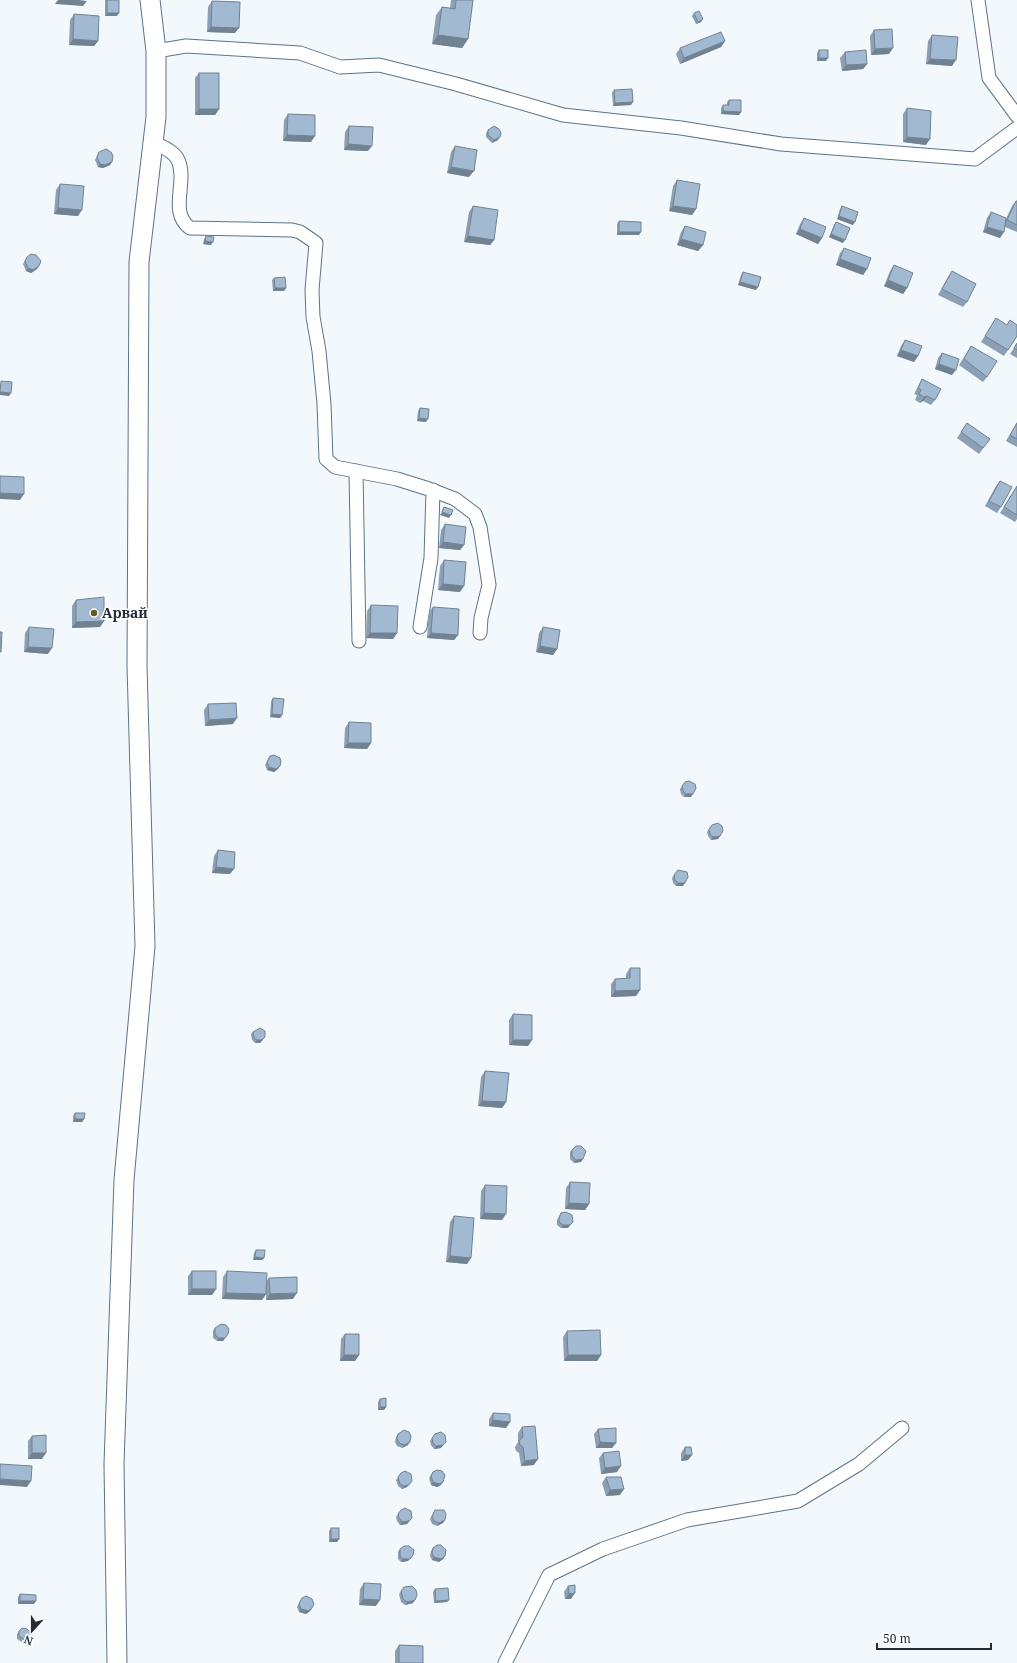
<svg xmlns="http://www.w3.org/2000/svg" width="1017" height="1663" viewBox="0 0 1017 1663" font-family="'Noto Serif',serif">
  <style>
    .lines { fill: none; stroke-linecap: round; stroke-linejoin: round }
    .street-casing { stroke: #5d7388; stroke-width: 15 }
    .secondary-casing { stroke: #5d7388; stroke-width: 21 }
    .street { stroke: #fff; stroke-width: 13 }
    .secondary { stroke: #fff; stroke-width: 19 }
    .wall { fill: #8ba0b4 }
    .shaded-wall { fill: #718292 }
    .building { fill: #a2bad1; stroke: #718292 }
    .poi-dot { fill: #635b27; stroke: #fff; stroke-width: 1.5 }
    .labels { text-anchor: middle; stroke-width: 3; stroke-linejoin: round; paint-order: stroke }
    .poi-label { font-size: 14px; font-weight: bold; fill: #232c35; stroke: #fff; text-anchor: start }
  </style>
  <rect width="100%" height="100%" fill="#f3f8fd"/>
  <g class="lines">
    <!-- street casing -->
    <g class="street-casing">
      <g id="street">
        <polyline points="978,0 989,78 1017,116"/>
        <polyline points="156,51 186,46 300,53 340,67 379,65 456,84 563,115 681,128 781,144 975,159 1017,128"/>
        <path d="M153 142C161 146 174 151 178 160 188 182 168 212 190 228L292 230 300 232 316 243 312 290 313 317 319 351 324 404 326 459 335 467 397 479 429 489 455 499 475 514 480 527 489 585 481 618 480 633"/>
        <polyline points="356,471 359,641"/>
        <polyline points="420,627 431,558 433,490"/>
        <polyline points="505,1663 549,1575 603,1549 687,1520 798,1501 859,1464 902,1428"/>
      </g>
    </g>
    <!-- secondary casing -->
    <g class="secondary-casing">
      <polyline id="secondary" points="117,1663 114,1464 124,1180 145,946 137,666 139,262 156,117 156,51 150,0"/>
    </g>
    <!-- street -->
    <use href="#street" class="street"/>
    <!-- secondary -->
    <use href="#secondary" class="secondary"/>
  </g>
  <!-- wall -->
  <g class="wall">
    <polygon points="105,0 119,0 117,16 105,16"/>
    <polygon points="451,0 473,0 468,39 462,48 432,44 436,15 442,7 450,8"/>
    <polygon points="212,1 235,33 207,32 208,7"/>
    <polygon points="694,13 701,22 696,24 692,16"/>
    <polygon points="74,14 98,41 94,46 69,45 70,20"/>
    <polygon points="874,30 889,54 871,55 870,36"/>
    <polygon points="932,35 952,66 926,64 928,41"/>
    <polygon points="725,41 721,47 680,64 676,54 680,48"/>
    <polygon points="819,50 826,61 817,61 817,53"/>
    <polygon points="845,52 867,64 863,69 842,71 840,58"/>
    <polygon points="199,73 219,109 215,115 195,115 195,78"/>
    <polygon points="614,90 631,105 613,106 612,93"/>
    <polygon points="729,100 741,112 739,115 721,114 721,108 723,105 727,105 727,102"/>
    <polygon points="907,108 926,145 903,142 903,114"/>
    <polygon points="288,114 311,142 283,141 284,120"/>
    <polygon points="349,126 368,151 344,150 345,132"/>
    <polygon points="488,130 498,140 492,143 486,137 486,133"/>
    <polygon points="455,146 469,177 447,173 451,152"/>
    <polygon points="99,152 112,162 110,165 103,168 98,167 95,160"/>
    <polygon points="677,180 696,209 692,215 669,211 673,186"/>
    <polygon points="60,184 78,216 54,214 56,190"/>
    <polygon points="1016,201 1017,201 1017,232 1005,227 1000,238 983,232 987,218 991,212 1006,219 1012,206"/>
    <polygon points="473,206 494,240 490,245 464,242 469,212"/>
    <polygon points="842,206 853,225 837,219 840,209"/>
    <polygon points="804,218 822,238 818,244 796,234 800,224"/>
    <polygon points="619,221 639,235 617,235 617,224"/>
    <polygon points="836,222 843,243 829,237 834,225"/>
    <polygon points="685,226 703,245 698,251 677,245 681,232"/>
    <polygon points="206,236 211,245 203,244 204,239"/>
    <polygon points="844,248 867,269 863,275 836,265 840,253"/>
    <polygon points="27,257 37,269 31,273 26,271 23,264"/>
    <polygon points="894,265 907,288 903,294 884,286 890,271"/>
    <polygon points="952,271 967,302 963,307 938,295 948,277"/>
    <polygon points="743,272 756,290 738,285 741,275"/>
    <polygon points="274,278 286,288 284,291 273,291 272,280"/>
    <polygon points="996,318 1017,336 1004,356 981,342"/>
    <polygon points="905,340 918,356 914,362 897,356 901,346"/>
    <polygon points="1017,343 1017,358 1010,354"/>
    <polygon points="971,346 987,377 983,382 959,365"/>
    <polygon points="942,353 952,375 935,369 938,358"/>
    <polygon points="922,379 935,400 931,405 923,401 920,403 915,400 917,395 914,394"/>
    <polygon points="420,408 426,422 417,421 418,411"/>
    <polygon points="1017,422 1017,447 1006,441"/>
    <polygon points="967,423 990,439 979,454 957,438"/>
    <polygon points="1000,481 1001,507 997,513 985,506 996,486"/>
    <polygon points="1017,486 1017,519 1015,522 1000,513"/>
    <polygon points="445,524 464,545 460,550 439,548 441,530"/>
    <polygon points="444,560 460,592 438,590 440,566"/>
    <polygon points="76,600 104,621 100,627 72,628 72,606"/>
    <polygon points="371,605 397,633 393,639 366,638 367,611"/>
    <polygon points="433,607 458,635 454,640 427,638 429,612"/>
    <polygon points="29,627 48,654 24,652 25,633"/>
    <polygon points="543,627 557,649 553,655 536,652 539,633"/>
    <polygon points="273,698 282,715 280,718 270,717 271,701"/>
    <polygon points="208,704 233,724 205,726 204,710"/>
    <polygon points="349,722 371,743 367,749 344,748 345,728"/>
    <polygon points="270,756 278,769 274,772 267,770 265,765"/>
    <polygon points="683,785 691,797 684,797 681,794 680,789"/>
    <polygon points="712,825 720,836 718,839 711,840 708,836 707,832"/>
    <polygon points="218,850 230,874 212,873 214,856"/>
    <polygon points="674,875 683,886 676,886 673,883 672,878"/>
    <polygon points="630,968 640,990 636,996 611,997 611,984 615,979 626,978 626,974"/>
    <polygon points="513,1014 532,1040 528,1046 509,1045 509,1020"/>
    <polygon points="253,1032 263,1040 260,1043 255,1043 252,1040 251,1034"/>
    <polygon points="485,1071 506,1102 502,1108 478,1106 481,1077"/>
    <polygon points="75,1113 84,1119 82,1122 73,1122 73,1116"/>
    <polygon points="572,1150 583,1159 581,1162 574,1163 570,1159 570,1152"/>
    <polygon points="570,1182 589,1204 585,1210 565,1209 566,1188"/>
    <polygon points="485,1185 502,1220 480,1219 481,1191"/>
    <polygon points="561,1213 568,1228 561,1228 557,1225 557,1220"/>
    <polygon points="454,1216 471,1258 467,1264 446,1262 450,1222"/>
    <polygon points="256,1250 264,1258 262,1260 253,1260 254,1253"/>
    <polygon points="192,1271 216,1289 212,1295 188,1295 188,1276"/>
    <polygon points="227,1271 266,1282 269,1278 293,1299 266,1300 266,1294 262,1300 222,1299 223,1277"/>
    <polygon points="215,1328 226,1337 223,1341 217,1341 213,1338 213,1331"/>
    <polygon points="567,1331 601,1355 597,1361 564,1361 563,1337"/>
    <polygon points="345,1334 359,1355 355,1361 340,1361 341,1339"/>
    <polygon points="380,1399 386,1407 384,1410 378,1410 378,1402"/>
    <polygon points="493,1413 510,1422 506,1428 489,1426 489,1419"/>
    <polygon points="522,1427 534,1465 521,1466 519,1453 516,1451 515,1447 518,1442 518,1433"/>
    <polygon points="598,1429 616,1443 612,1448 596,1448 594,1434"/>
    <polygon points="398,1434 408,1445 402,1448 397,1446 395,1442 396,1437"/>
    <polygon points="435,1434 441,1448 434,1449 431,1445 430,1441"/>
    <polygon points="32,1436 42,1459 28,1459 28,1441"/>
    <polygon points="685,1447 692,1455 688,1460 681,1461 681,1453"/>
    <polygon points="603,1453 617,1472 601,1474 599,1458"/>
    <polygon points="433,1472 441,1485 437,1487 431,1485 429,1478"/>
    <polygon points="401,1473 407,1487 402,1489 398,1486 396,1480"/>
    <polygon points="606,1477 620,1495 606,1496 602,1483"/>
    <polygon points="401,1510 412,1518 407,1524 400,1525 397,1521 396,1517"/>
    <polygon points="435,1510 445,1520 443,1523 437,1526 432,1524 430,1519 433,1513"/>
    <polygon points="331,1528 339,1539 337,1542 329,1542 329,1531"/>
    <polygon points="433,1548 445,1556 443,1559 439,1562 432,1560 430,1556 431,1551"/>
    <polygon points="400,1549 408,1561 401,1562 398,1559 398,1552"/>
    <polygon points="364,1583 376,1606 359,1605 360,1589"/>
    <polygon points="568,1586 571,1599 565,1599 564,1592"/>
    <polygon points="404,1587 413,1603 405,1605 401,1602 399,1594"/>
    <polygon points="435,1589 447,1602 434,1603 433,1592"/>
    <polygon points="20,1594 34,1604 18,1604 18,1597"/>
    <polygon points="302,1598 312,1608 310,1611 306,1614 299,1612 297,1607 300,1601"/>
    <polygon points="19,1631 29,1638 27,1641 23,1643 17,1639 17,1634"/>
    <polygon points="399,1645 423,1663 395,1663 395,1651"/>
  </g>
  <!-- shaded-wall -->
  <g class="shaded-wall">
    <polygon points="58,0 79,0 87,1 83,6 55,4"/>
    <polygon points="107,13 119,13 117,16 105,16"/>
    <polygon points="703,19 701,22 696,24 698,22"/>
    <polygon points="211,27 239,28 235,33 207,32"/>
    <polygon points="438,35 468,39 462,48 432,44"/>
    <polygon points="73,39 98,41 94,46 69,45"/>
    <polygon points="725,41 721,47 680,64 684,58"/>
    <polygon points="893,48 889,54 871,55 875,49"/>
    <polygon points="819,58 828,58 826,61 817,61"/>
    <polygon points="930,59 956,60 952,66 926,64"/>
    <polygon points="867,64 863,69 842,71 846,65"/>
    <polygon points="633,102 631,105 613,106 615,103"/>
    <polygon points="199,109 219,109 215,115 195,115"/>
    <polygon points="723,111 741,112 739,115 721,114"/>
    <polygon points="287,135 315,136 311,142 283,141"/>
    <polygon points="500,137 498,140 492,143 494,140"/>
    <polygon points="907,137 930,139 926,145 903,142"/>
    <polygon points="348,144 372,146 368,151 344,150"/>
    <polygon points="112,162 110,165 103,168 98,167 100,164"/>
    <polygon points="451,167 474,171 469,177 447,173"/>
    <polygon points="673,206 696,209 692,215 669,211"/>
    <polygon points="58,208 82,210 78,216 54,214"/>
    <polygon points="839,216 855,222 853,225 837,219"/>
    <polygon points="987,227 1004,232 1000,238 983,232"/>
    <polygon points="800,229 822,238 818,244 796,234"/>
    <polygon points="619,232 641,232 639,235 617,235"/>
    <polygon points="831,234 845,240 843,243 829,237"/>
    <polygon points="468,236 494,240 490,245 464,242"/>
    <polygon points="681,239 703,245 698,251 677,245"/>
    <polygon points="205,241 213,242 211,245 203,244"/>
    <polygon points="840,259 867,269 863,275 836,265"/>
    <polygon points="39,266 37,269 31,273 26,271 28,268"/>
    <polygon points="888,280 907,288 903,294 884,286"/>
    <polygon points="740,282 758,287 756,290 738,285"/>
    <polygon points="275,288 286,288 284,291 273,291"/>
    <polygon points="901,350 918,356 914,362 897,356"/>
    <polygon points="939,364 956,370 952,375 935,369"/>
    <polygon points="0,392 11,393 9,396 0,395"/>
    <polygon points="927,396 923,401 920,403 924,397"/>
    <polygon points="419,418 428,419 426,422 417,421"/>
    <polygon points="0,493 24,494 20,500 0,499"/>
    <polygon points="442,512 451,515 449,518 440,515"/>
    <polygon points="443,542 464,545 460,550 439,548"/>
    <polygon points="443,584 464,586 460,592 438,590"/>
    <polygon points="104,621 100,627 72,628 76,622"/>
    <polygon points="370,633 397,633 393,639 366,638"/>
    <polygon points="431,633 458,635 454,640 427,638"/>
    <polygon points="540,646 557,649 553,655 536,652"/>
    <polygon points="28,647 52,648 48,654 24,652"/>
    <polygon points="272,714 282,715 280,718 270,717"/>
    <polygon points="237,718 233,724 205,726 209,720"/>
    <polygon points="348,743 371,743 367,749 344,748"/>
    <polygon points="280,766 278,769 274,772 267,770 269,767"/>
    <polygon points="686,794 693,794 691,797 684,797"/>
    <polygon points="720,836 718,839 711,840 713,837"/>
    <polygon points="216,867 234,869 230,874 212,873"/>
    <polygon points="678,883 685,883 683,886 676,886"/>
    <polygon points="640,990 636,996 611,997 615,991"/>
    <polygon points="265,1037 260,1043 255,1043 257,1040"/>
    <polygon points="513,1040 532,1040 528,1046 509,1045"/>
    <polygon points="482,1101 506,1102 502,1108 478,1106"/>
    <polygon points="75,1119 84,1119 82,1122 73,1122"/>
    <polygon points="583,1159 581,1162 574,1163 576,1160"/>
    <polygon points="569,1203 589,1204 585,1210 565,1209"/>
    <polygon points="484,1213 506,1214 502,1220 480,1219"/>
    <polygon points="573,1222 568,1228 561,1228 563,1225"/>
    <polygon points="450,1256 471,1258 467,1264 446,1262"/>
    <polygon points="255,1257 264,1258 262,1260 253,1260"/>
    <polygon points="192,1289 216,1289 212,1295 188,1295"/>
    <polygon points="226,1293 266,1294 262,1300 222,1299"/>
    <polygon points="297,1293 293,1299 266,1300 270,1294"/>
    <polygon points="228,1334 223,1341 217,1341 219,1338"/>
    <polygon points="344,1355 359,1355 355,1361 340,1361"/>
    <polygon points="568,1355 601,1355 597,1361 564,1361"/>
    <polygon points="380,1407 386,1407 384,1410 378,1410"/>
    <polygon points="493,1420 510,1422 506,1428 489,1426"/>
    <polygon points="410,1442 408,1445 402,1448 404,1445"/>
    <polygon points="446,1442 441,1448 434,1449 436,1446"/>
    <polygon points="600,1442 616,1443 612,1448 596,1448"/>
    <polygon points="32,1453 46,1453 42,1459 28,1459"/>
    <polygon points="685,1455 692,1455 688,1460 681,1461"/>
    <polygon points="538,1459 534,1465 521,1466 525,1461"/>
    <polygon points="621,1466 617,1472 601,1474 605,1468"/>
    <polygon points="0,1479 31,1481 27,1487 0,1485"/>
    <polygon points="412,1481 407,1487 402,1489 404,1486"/>
    <polygon points="433,1482 443,1482 441,1485 437,1487 431,1485"/>
    <polygon points="624,1489 620,1495 606,1496 610,1490"/>
    <polygon points="412,1518 407,1524 400,1525 402,1522"/>
    <polygon points="445,1520 443,1523 437,1526 439,1523"/>
    <polygon points="331,1539 339,1539 337,1542 329,1542"/>
    <polygon points="413,1555 408,1561 401,1562 403,1559"/>
    <polygon points="445,1556 443,1559 439,1562 432,1560 434,1557"/>
    <polygon points="575,1593 571,1599 565,1599 569,1594"/>
    <polygon points="363,1599 380,1600 376,1606 359,1605"/>
    <polygon points="415,1600 413,1603 405,1605 407,1602"/>
    <polygon points="449,1600 447,1602 434,1603 436,1601"/>
    <polygon points="20,1601 36,1601 34,1604 18,1604"/>
    <polygon points="312,1608 310,1611 306,1614 299,1612 301,1609"/>
  </g>
  <!-- building -->
  <g class="building">
    <rect x="107" y="0" width="12" height="13"/>
    <polygon points="456,0 473,0 468,39 438,35 442,7 455,9"/>
    <polygon points="212,1 240,2 239,28 211,27"/>
    <polygon points="699,11 703,19 698,22 694,13"/>
    <polygon points="74,14 99,16 98,41 73,39"/>
    <polygon points="892,29 893,48 875,49 874,30"/>
    <polygon points="721,32 725,41 684,58 680,48"/>
    <polygon points="932,35 958,37 956,60 930,59"/>
    <rect x="819" y="50" width="9" height="8"/>
    <polygon points="866,50 867,64 846,65 845,52"/>
    <rect x="199" y="73" width="20" height="36"/>
    <polygon points="632,89 633,102 615,103 614,90"/>
    <polygon points="729,100 741,100 741,112 723,111 723,105 729,105"/>
    <polygon points="907,108 931,111 930,139 907,137"/>
    <polygon points="288,114 315,115 315,136 287,135"/>
    <polygon points="349,126 373,127 372,146 348,144"/>
    <polygon points="494,126 499,129 501,133 500,137 494,140 488,135 488,130"/>
    <polygon points="455,146 477,150 474,171 451,167"/>
    <polygon points="106,149 111,152 113,156 112,162 105,165 100,164 97,157 99,152"/>
    <polygon points="677,180 700,184 696,209 673,206"/>
    <polygon points="60,184 84,186 82,210 58,208"/>
    <polygon points="1016,201 1017,201 1017,225 1007,220"/>
    <polygon points="473,206 498,210 494,240 468,236"/>
    <polygon points="842,206 858,212 855,222 839,216"/>
    <polygon points="991,212 1006,218 1004,232 987,227"/>
    <polygon points="804,218 826,227 822,238 800,229"/>
    <polygon points="619,221 641,222 641,232 619,232"/>
    <polygon points="836,222 850,228 845,240 831,234"/>
    <polygon points="685,226 706,232 703,245 681,239"/>
    <polygon points="206,236 214,237 213,242 205,241"/>
    <polygon points="844,248 871,258 867,269 840,259"/>
    <polygon points="31,254 36,255 41,261 39,266 33,270 28,268 25,261 27,257"/>
    <polygon points="894,265 913,273 907,288 888,280"/>
    <polygon points="952,271 976,284 967,302 942,289"/>
    <polygon points="743,272 761,277 758,287 740,282"/>
    <polygon points="285,277 286,288 275,288 274,278"/>
    <polygon points="996,318 1007,325 1010,320 1017,325 1017,336 1008,350 985,336"/>
    <polygon points="905,340 922,346 918,356 901,350"/>
    <polygon points="1017,343 1017,350 1014,348"/>
    <polygon points="971,346 997,361 987,377 964,359"/>
    <polygon points="942,353 959,359 956,370 939,364"/>
    <polygon points="922,379 941,389 935,400 927,396 924,397 919,394 921,390 918,388"/>
    <polygon points="1,381 12,382 11,393 0,392"/>
    <polygon points="420,408 429,409 428,419 419,418"/>
    <polygon points="967,423 990,439 983,448 961,432"/>
    <polygon points="1017,423 1017,439 1010,435"/>
    <polygon points="0,476 24,477 24,494 0,493"/>
    <polygon points="1000,481 1012,487 1001,507 989,501"/>
    <polygon points="1017,486 1017,515 1004,507"/>
    <polygon points="444,507 453,510 451,515 442,512"/>
    <polygon points="445,524 466,527 464,545 443,542"/>
    <polygon points="444,560 466,562 464,586 443,584"/>
    <polygon points="104,597 104,621 76,622 76,600"/>
    <polygon points="371,605 398,606 397,633 370,633"/>
    <polygon points="433,607 459,609 458,635 431,633"/>
    <polygon points="29,627 54,629 52,648 28,647"/>
    <polygon points="543,627 560,630 557,649 540,646"/>
    <polygon points="0,632 2,632 1,652 0,652"/>
    <polygon points="273,698 284,699 282,715 272,714"/>
    <polygon points="236,703 237,718 209,720 208,704"/>
    <polygon points="349,722 371,723 371,743 348,743"/>
    <polygon points="274,755 280,758 281,762 280,766 276,769 269,767 267,762 270,756"/>
    <polygon points="689,781 695,784 696,788 693,794 686,794 683,791 682,786 685,782"/>
    <polygon points="718,823 722,826 723,831 720,836 713,837 710,834 709,829 712,825"/>
    <polygon points="218,850 235,852 234,869 216,867"/>
    <polygon points="678,870 687,872 688,877 685,883 678,883 675,880 674,875"/>
    <polygon points="630,968 640,968 640,990 615,991 615,979 630,978"/>
    <polygon points="513,1014 532,1015 532,1040 513,1040"/>
    <polygon points="260,1028 265,1031 265,1037 262,1040 257,1040 254,1038 253,1032"/>
    <polygon points="485,1071 509,1073 506,1102 482,1101"/>
    <polygon points="75,1113 85,1113 84,1119 75,1119"/>
    <polygon points="576,1146 581,1146 586,1151 583,1159 576,1160 572,1156 572,1150"/>
    <polygon points="570,1182 590,1183 589,1204 569,1203"/>
    <polygon points="485,1185 507,1186 506,1214 484,1213"/>
    <polygon points="566,1212 572,1215 573,1222 570,1225 563,1225 559,1222 559,1218 561,1213"/>
    <polygon points="454,1216 474,1218 471,1258 450,1256"/>
    <polygon points="256,1250 265,1250 264,1258 255,1257"/>
    <rect x="192" y="1271" width="24" height="18"/>
    <polygon points="227,1271 267,1273 266,1294 226,1293"/>
    <polygon points="297,1277 297,1293 270,1294 269,1278"/>
    <polygon points="221,1324 226,1325 229,1329 228,1334 225,1338 219,1338 215,1335 215,1328"/>
    <polygon points="600,1330 601,1355 568,1355 567,1331"/>
    <polygon points="345,1334 359,1334 359,1355 344,1355"/>
    <polygon points="386,1398 386,1407 380,1407 380,1399"/>
    <polygon points="493,1413 510,1414 510,1422 493,1420"/>
    <polygon points="535,1426 538,1459 525,1461 523,1447 520,1445 519,1441 523,1437 522,1427"/>
    <polygon points="616,1428 616,1443 600,1442 598,1429"/>
    <polygon points="404,1430 409,1432 411,1436 410,1442 404,1445 399,1443 397,1439 398,1434"/>
    <polygon points="441,1432 445,1435 446,1442 443,1445 436,1446 433,1443 432,1438 435,1434"/>
    <polygon points="46,1435 46,1453 32,1453 32,1436"/>
    <polygon points="685,1447 691,1447 692,1455 685,1455"/>
    <polygon points="619,1451 621,1466 605,1468 603,1453"/>
    <polygon points="0,1464 32,1466 31,1481 0,1479"/>
    <polygon points="437,1470 442,1471 445,1475 443,1482 439,1484 433,1482 431,1476 433,1472"/>
    <polygon points="405,1471 411,1474 412,1481 409,1485 404,1486 400,1484 398,1477 401,1473"/>
    <polygon points="606,1477 621,1477 624,1489 610,1490"/>
    <polygon points="405,1508 411,1511 412,1518 409,1521 402,1522 399,1518 398,1514 401,1510"/>
    <polygon points="435,1510 444,1510 446,1514 445,1520 439,1523 434,1521 432,1517"/>
    <rect x="331" y="1528" width="8" height="11"/>
    <polygon points="437,1545 441,1545 446,1550 445,1556 441,1559 434,1557 432,1553 433,1548"/>
    <polygon points="404,1546 409,1546 414,1550 413,1555 410,1559 403,1559 400,1556 400,1549"/>
    <polygon points="364,1583 381,1584 380,1600 363,1599"/>
    <polygon points="575,1585 575,1593 569,1594 568,1586"/>
    <polygon points="412,1586 416,1590 417,1595 415,1600 407,1602 403,1599 401,1591 404,1587"/>
    <polygon points="448,1588 449,1600 436,1601 435,1589"/>
    <polygon points="20,1594 36,1595 36,1601 20,1601"/>
    <polygon points="306,1596 312,1599 314,1604 312,1608 308,1611 301,1609 299,1604 302,1598"/>
    <polygon points="22,1628 27,1629 30,1632 29,1638 25,1640 19,1636 19,1631"/>
    <polygon points="399,1645 423,1646 423,1663 399,1663"/>
  </g>
  <!-- markers -->
  <circle class="poi-dot" cx="94" cy="613" r="4"/>
  <g class="labels">
    <!-- poi labels -->
    <g class="poi-label">
      <text x="102" y="618">Арвай</text>
    </g>
  </g>
  <!-- north arrow -->
  <g transform="translate(32 1631) rotate(201)" stroke="#ffffff" stroke-width="3" paint-order="stroke">
  <path d="M0-3L7 15L0 10L-7 15Z" fill="#232c35"/>
  <text y="-6" font-size="11" font-weight="bold" text-anchor="middle" fill="#232c35">N</text>
  </g>
  <!-- scale -->
  <path d="M877 1643v6h114v-6" fill="none" stroke="#232c35" stroke-width="2"/>
  <text x="883" y="1643" font-size="12" fill="#232c35" stroke="#ffffff" stroke-width="3" paint-order="stroke">50 m</text>
</svg>
